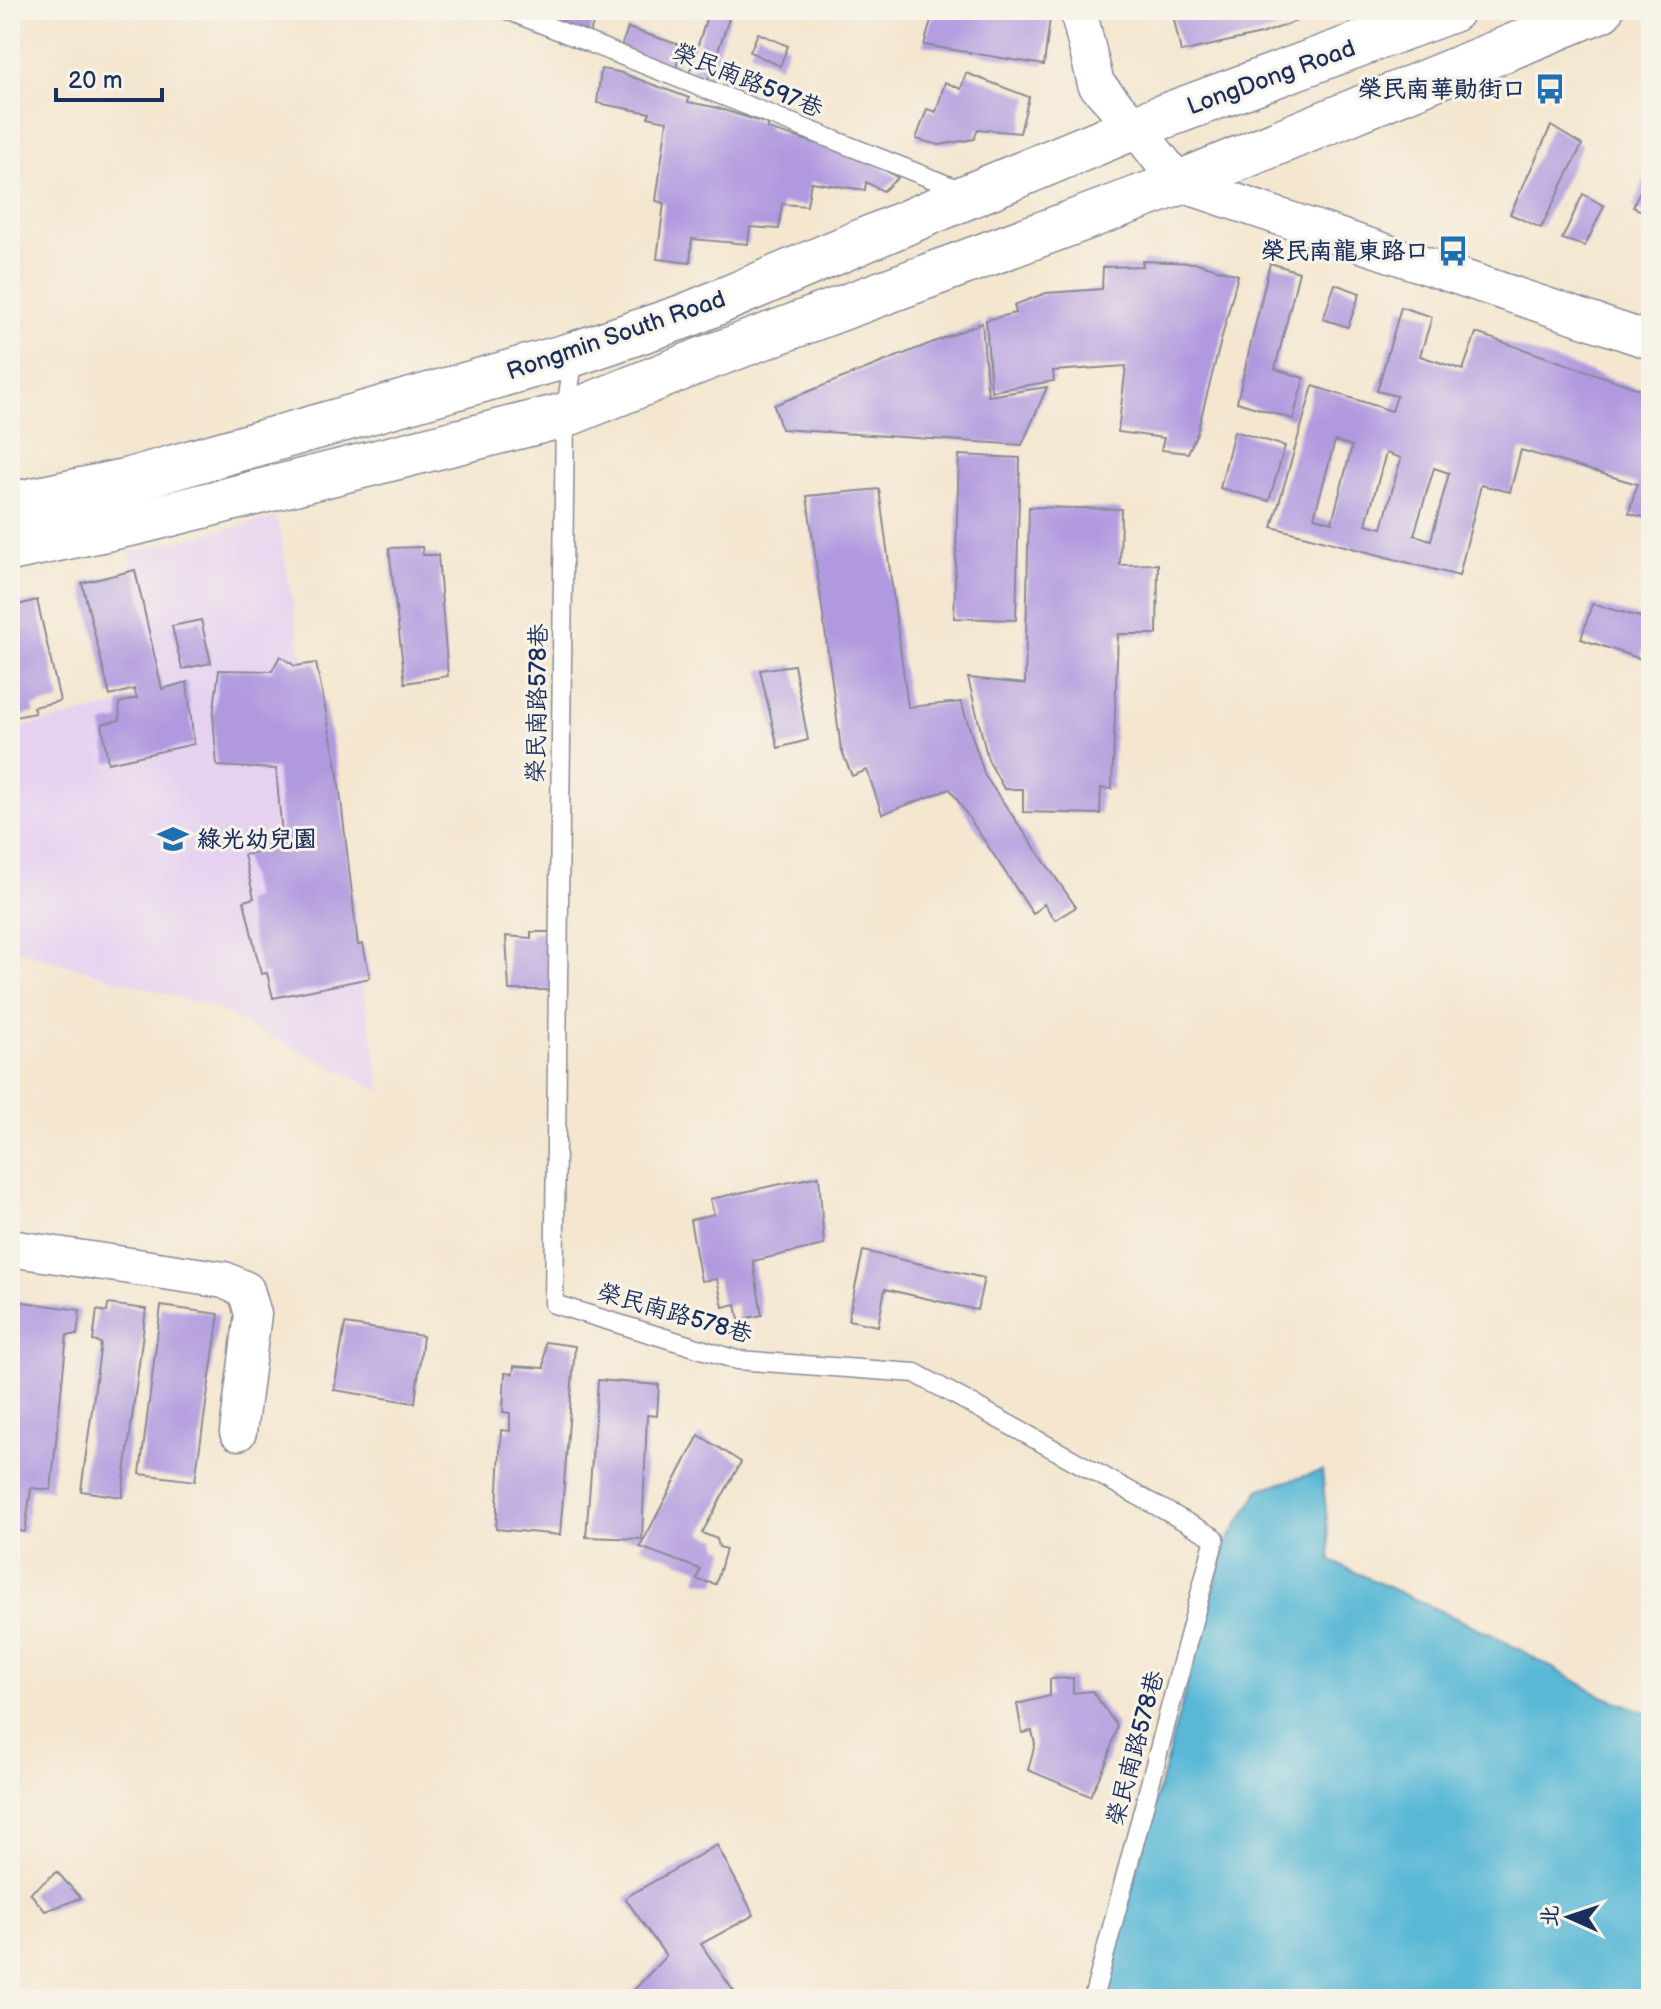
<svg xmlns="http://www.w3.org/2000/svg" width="1661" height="2009" viewBox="0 0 1661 2009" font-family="'Balsamiq Sans','LXGW WenKai TC',sans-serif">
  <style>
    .built { fill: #e6d2f0 }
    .water { fill: #58b8d6; stroke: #3a749a; stroke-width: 2 }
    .building { fill: #b099df; fill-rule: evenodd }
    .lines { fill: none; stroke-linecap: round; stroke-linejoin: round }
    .service-casing { stroke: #888a96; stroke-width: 21 }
    .minor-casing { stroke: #888a96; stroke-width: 39 }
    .tertiary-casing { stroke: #888a96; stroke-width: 47 }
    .service { stroke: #fff; stroke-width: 18 }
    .minor { stroke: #fff; stroke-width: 36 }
    .tertiary { stroke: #fff; stroke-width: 44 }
    .labels { text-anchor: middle; stroke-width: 6; stroke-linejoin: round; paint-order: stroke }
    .street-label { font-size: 24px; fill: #1b2f5e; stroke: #f7f3e8 }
    .poi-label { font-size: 24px; font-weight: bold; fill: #1b2f5e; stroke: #f7f3e8; text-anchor: end }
  </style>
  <rect width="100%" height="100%" fill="#f7f3e8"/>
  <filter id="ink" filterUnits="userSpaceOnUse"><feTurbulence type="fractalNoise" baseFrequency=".0125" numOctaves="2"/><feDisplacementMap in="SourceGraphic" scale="16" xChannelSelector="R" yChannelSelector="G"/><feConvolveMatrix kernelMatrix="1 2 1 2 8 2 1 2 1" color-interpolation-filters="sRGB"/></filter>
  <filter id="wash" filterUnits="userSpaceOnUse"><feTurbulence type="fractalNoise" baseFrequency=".006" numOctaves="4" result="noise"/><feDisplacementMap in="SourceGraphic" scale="32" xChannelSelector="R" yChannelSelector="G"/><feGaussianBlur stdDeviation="1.8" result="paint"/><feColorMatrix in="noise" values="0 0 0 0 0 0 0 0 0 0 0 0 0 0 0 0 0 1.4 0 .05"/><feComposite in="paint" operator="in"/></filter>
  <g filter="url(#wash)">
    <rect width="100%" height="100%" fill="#f4e6cf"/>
    <!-- built -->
    <polygon class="built" points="277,517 382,1092 212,1007 10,948 10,730 158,696 129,552"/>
    <!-- water -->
    <polygon class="water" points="1322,1471 1331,1561 1495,1636 1605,1697 1651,1714 1651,1999 1103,1999 1187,1684 1228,1540 1260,1489"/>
    <g id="blocks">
      <!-- building -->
      <g class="building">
        <polygon points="530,10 556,10 550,28"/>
        <polygon points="566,10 598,10 587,41 560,31"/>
        <polygon points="709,10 732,10 708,80 689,74"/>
        <polygon points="934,10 1051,10 1044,65 924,45"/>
        <polygon points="1172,10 1327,10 1261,34 1181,52"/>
        <polygon points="628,28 683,46 675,70 619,52"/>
        <polygon points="758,33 788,46 780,66 750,52"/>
        <polygon points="601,69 619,72 689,98 688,102 714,107 768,124 768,129 868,159 898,178 883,191 866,182 865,190 811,182 807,206 782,204 779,229 750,227 748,244 692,239 690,263 657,259 664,203 656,201 667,121 648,117 650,113 597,103"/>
        <polygon points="966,73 1029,97 1020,133 978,129 974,139 939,145 916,139 927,109 936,112 945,82 961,89"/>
        <polygon points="1551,126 1582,145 1541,228 1510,214"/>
        <polygon points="1651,164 1651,215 1633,207"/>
        <polygon points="1583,194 1604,206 1585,246 1562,239"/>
        <polygon points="1142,261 1197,263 1238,275 1197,433 1188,453 1161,450 1164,438 1118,432 1126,366 1053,371 1054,381 991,391 986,320 1016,313 1014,305 1046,293 1102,289 1103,267 1143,266"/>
        <polygon points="1270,263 1299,272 1275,369 1304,378 1293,419 1237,402"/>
        <polygon points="1335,284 1360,293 1348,327 1323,319"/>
        <path d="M1401 307 1432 317 1420 356 1463 370 1476 333 1651 393V520L1629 513 1637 484 1521 450 1510 492 1481 485 1459 576 1272 527 1313 386 1392 411 1397 396 1377 391ZM1335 441 1352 446 1332 522 1314 517ZM1386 453 1401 458 1382 528 1366 524ZM1434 468 1449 473 1431 540 1414 535Z"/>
        <polygon points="982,323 988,396 1047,387 1022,445 781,429 774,405"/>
        <polygon points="1234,431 1285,446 1269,501 1220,488"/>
        <polygon points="959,455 1020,458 1016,620 954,618"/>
        <polygon points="879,489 908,707 961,702 985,776 1076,907 1055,920 1044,904 1033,914 950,789 882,814 867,770 852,776 841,749 807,496"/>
        <polygon points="1029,507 1121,509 1120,565 1158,564 1157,634 1118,634 1112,789 1101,788 1100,814 1023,812 1023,789 1004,789 988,760 968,678 1025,684"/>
        <polygon points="422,547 423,555 438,555 448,676 405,683 389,548"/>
        <polygon points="135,570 162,689 187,682 194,744 108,763 102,724 120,720 119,703 137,698 134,689 110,696 82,583"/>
        <polygon points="37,600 60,701 33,707 35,713 10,718 10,607"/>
        <polygon points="1592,604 1651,620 1641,659 1581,639"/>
        <polygon points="201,620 211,663 182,669 172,626"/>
        <polygon points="280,656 295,666 316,663 337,767 358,945 363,944 370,978 273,998 267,973 261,974 244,901 254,898 244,855 283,846 276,769 217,766 213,716 219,670 272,671"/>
        <polygon points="794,665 808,740 778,748 760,670"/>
        <polygon points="531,932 556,932 560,990 509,990 506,936 531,938"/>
        <polygon points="819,1176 824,1245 753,1261 762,1315 739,1320 736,1304 723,1307 717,1279 701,1281 690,1220 714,1214 710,1199"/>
        <polygon points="863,1251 984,1278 977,1310 885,1289 878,1326 848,1320"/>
        <polygon points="10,1300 80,1310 77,1335 67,1335 51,1490 31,1488 25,1532 10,1530"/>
        <polygon points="108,1304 146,1309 122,1497 81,1491 101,1343 93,1341 97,1310 107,1312"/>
        <polygon points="161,1306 219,1314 195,1481 140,1474"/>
        <polygon points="345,1324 423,1336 415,1403 334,1390"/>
        <polygon points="545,1342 575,1346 560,1535 496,1529 501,1430 510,1431 510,1413 503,1412 505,1373 513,1374 514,1366 544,1368"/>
        <polygon points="598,1380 659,1385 657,1416 647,1415 642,1539 586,1537"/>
        <polygon points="699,1435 741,1462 702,1533 717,1539 719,1547 726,1549 716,1584 697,1580 700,1569 640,1547"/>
        <polygon points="1073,1678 1073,1693 1092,1691 1117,1726 1107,1761 1090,1796 1028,1770 1035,1744 1032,1731 1022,1733 1017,1704 1050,1696 1050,1679"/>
        <polygon points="717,1845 754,1915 701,1944 739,1999 637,1999 631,1993 666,1956 625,1898"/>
        <polygon points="57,1872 81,1898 45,1911 30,1893"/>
      </g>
    </g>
  </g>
  <g filter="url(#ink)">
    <use href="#blocks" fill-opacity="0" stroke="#888a96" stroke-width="2"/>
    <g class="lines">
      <!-- service casing -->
      <g class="service-casing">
        <g id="service">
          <polyline points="507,10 965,192"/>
          <polyline points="574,356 565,415 554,1304 737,1360 915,1373 1215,1538 1093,1999"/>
        </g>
      </g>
      <!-- minor casing -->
      <g class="minor-casing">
        <g id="minor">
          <polyline points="1081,10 1080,18 1096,84 1135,127 1179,183 1651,341"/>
          <polyline points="10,1248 224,1280 246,1290 253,1314 238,1432"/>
        </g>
      </g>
      <!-- tertiary casing -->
      <g class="tertiary-casing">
        <g id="tertiary">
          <polyline points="10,505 129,480 574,354 688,315 971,195 1135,127 1452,10"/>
          <polyline points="10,549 139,522 565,415 707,358 1179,183 1601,10"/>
        </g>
      </g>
      <!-- service -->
      <use href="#service" class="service"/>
      <!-- minor -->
      <use href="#minor" class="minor"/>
      <!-- tertiary -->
      <use href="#tertiary" class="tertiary"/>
    </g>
  </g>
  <!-- icons -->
  <defs>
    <g id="bus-bare" transform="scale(2.4)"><path d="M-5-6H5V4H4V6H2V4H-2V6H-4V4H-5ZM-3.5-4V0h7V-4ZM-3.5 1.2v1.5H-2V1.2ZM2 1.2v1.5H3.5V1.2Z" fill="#1f6fb2" stroke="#f7f3e8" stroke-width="2.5" paint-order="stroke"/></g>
    <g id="school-bare" transform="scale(2.4)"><path d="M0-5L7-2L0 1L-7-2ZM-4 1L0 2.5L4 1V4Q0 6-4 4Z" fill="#1f6fb2" stroke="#f7f3e8" stroke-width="2.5" paint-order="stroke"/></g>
  </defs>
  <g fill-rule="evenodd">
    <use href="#bus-bare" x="1550" y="89"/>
    <use href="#bus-bare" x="1453" y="251"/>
    <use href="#school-bare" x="173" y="839"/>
  </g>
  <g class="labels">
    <!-- street labels -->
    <g class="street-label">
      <text transform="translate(1271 77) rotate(-20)" y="8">LongDong Road</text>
      <text transform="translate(748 80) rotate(22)" y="8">榮民南路597巷</text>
      <text transform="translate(616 335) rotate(-19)" y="8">Rongmin South Road</text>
      <text transform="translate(537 703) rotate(-89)" y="8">榮民南路578巷</text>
      <text transform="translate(675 1313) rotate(16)" y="8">榮民南路578巷</text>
      <text transform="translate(1135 1748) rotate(-75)" y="8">榮民南路578巷</text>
    </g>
    <!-- poi labels -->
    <g class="poi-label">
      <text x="1526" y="97">榮民南華勛街口</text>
      <text x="1429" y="259">榮民南龍東路口</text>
      <text x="197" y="847" text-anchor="start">綠光幼兒園</text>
    </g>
  </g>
  <!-- margin -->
  <rect width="1661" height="2009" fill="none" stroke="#f7f3e8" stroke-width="40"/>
  <!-- north arrow -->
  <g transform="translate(1569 1917) rotate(273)" stroke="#f7f3e8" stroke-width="6" paint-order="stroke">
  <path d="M0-6L14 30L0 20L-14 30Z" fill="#1b2f5e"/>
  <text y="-12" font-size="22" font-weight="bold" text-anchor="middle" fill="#1b2f5e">北</text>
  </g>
  <!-- scale -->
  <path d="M56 88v12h106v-12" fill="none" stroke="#1b2f5e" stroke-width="4"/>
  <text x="68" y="88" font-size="24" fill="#1b2f5e" stroke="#f7f3e8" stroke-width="6" paint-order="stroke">20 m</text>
</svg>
